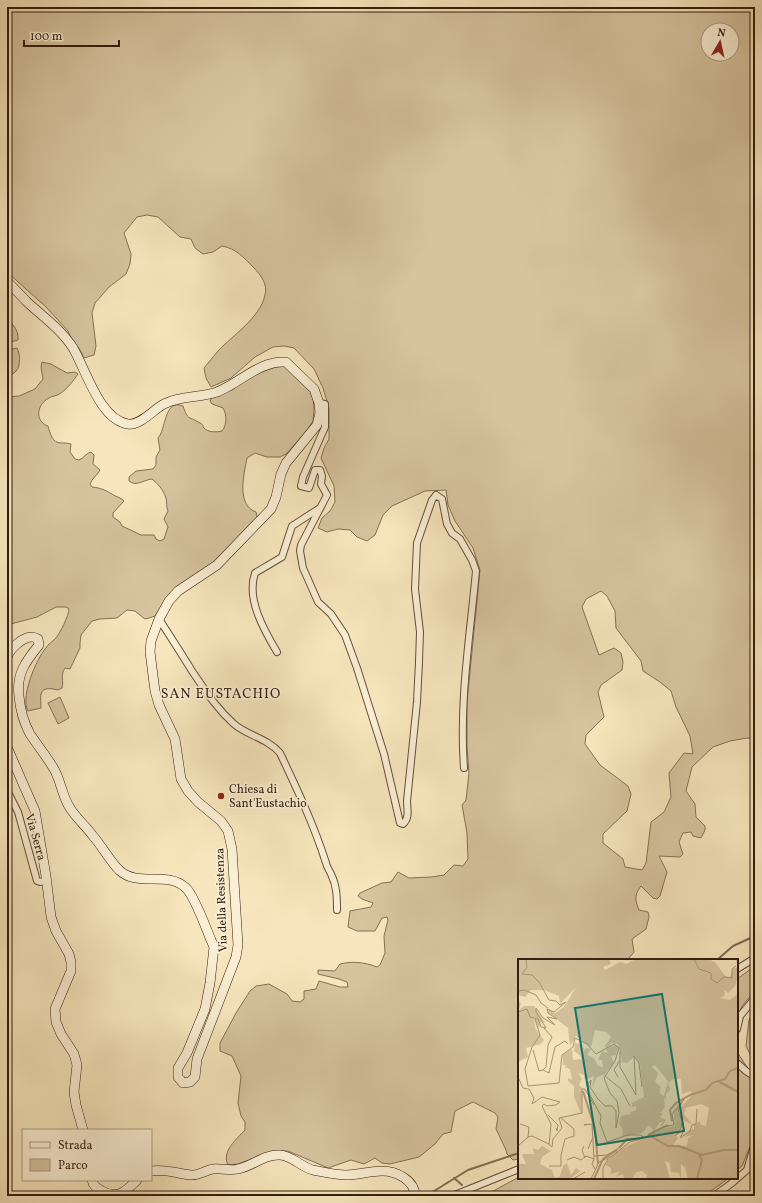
<svg xmlns="http://www.w3.org/2000/svg" width="762" height="1203" viewBox="0 0 762 1203" font-family="Vollkorn,serif">
  <style>
    .green { fill: #d6c49f; stroke: #857057; fill-rule: evenodd }
    .lines { fill: none; stroke-linecap: round; stroke-linejoin: round }
    .stream { stroke: #816c54; stroke-width: 2 }
    .street-casing { stroke: #654e3a; stroke-width: 8 }
    .secondary-casing { stroke: #341c0f; stroke-width: 10 }
    .street { stroke: #faefd4; stroke-width: 6 }
    .secondary { stroke: #faefd4; stroke-width: 9 }
    .poi-dot { fill: #8f2418; stroke: #faefd4; stroke-width: 1.5 }
    .labels { text-anchor: middle; stroke-width: 3.5; stroke-linejoin: round; paint-order: stroke }
    .poi-label { font-size: 12px; fill: #341c0f; stroke: #faefd4; text-anchor: start }
    .street-label { font-size: 12px; fill: #341c0f; stroke: #faefd4 }
    .quarter-label { font-size: 14px; letter-spacing: 1px; fill: #341c0f; stroke: #faefd4 }
    .inset-river { fill: none; stroke: #b5a182; stroke-width: 2 }
    .inset-road { fill: none; stroke: #a99577; stroke-width: 1 }
    .view { fill: #0f766e; fill-opacity: 0.15; stroke: #0f766e; stroke-width: 2 }
    .inset-edge { fill: none; stroke: #341c0f; stroke-width: 2 }
  </style>
  <rect width="100%" height="100%" fill="#f7e6bd"/>
  <filter id="stains"><feTurbulence type="fractalNoise" baseFrequency=".005" numOctaves="4"/><feColorMatrix values="0 0 0 0 .2 0 0 0 0 .09 0 0 0 0 .02 0 0 0 .5 -.17"/></filter>
  <radialGradient id="worn" r=".72"><stop offset=".6" stop-color="#630" stop-opacity="0"/><stop offset="1" stop-color="#630" stop-opacity=".3"/></radialGradient>
  <!-- green -->
  <g class="green">
    <path d="M7 7H755V739L747 738 730 741 713 747 692 767 686 791 695 804 696 817 705 826V830L701 838 693 836 691 832 683 833 679 842 683 854 680 857 659 856 667 872 660 896 657 899 653 898 641 886C634 895 635 900 639 910L648 912 649 917 646 929 632 939 634 952 629 958 630 960H519V1159L513 1160 507 1154 506 1150 496 1129 498 1117 495 1113 473 1102 455 1111 451 1132 443 1134 435 1144 419 1157 390 1164 382 1163 375 1158 364 1164 351 1160 328 1168 288 1151H277L262 1155 238 1164 228 1165C221 1151 237 1139 245 1130V1122L241 1116 238 1103 241 1076 232 1056 220 1051V1043L236 1013 250 991 256 986 269 984 287 994 292 1001 300 1002 304 999V991L316 989 319 981 340 987H348L347 982 339 979 318 974V970L335 971 340 964C352 961 364 962 377 967L380 965 385 953 384 936 388 920 387 917 382 918 375 931H357L348 927 350 911 371 907 373 903 362 899 358 896 360 893 382 883 391 882 398 872 409 878 431 877 444 875 454 865 463 866 468 859 467 833 462 805 466 800 469 773 467 747V702L480 570 473 548 455 521 448 505 446 490 425 491 392 506 383 515 375 535 367 541 357 537 350 530 338 529 327 532 318 528 322 518 330 511 335 502 334 486 321 458 324 448 329 439V408L323 388 314 369 294 348 284 346 273 347 255 357 231 378 211 387 206 378 204 368C209 362 213 357 218 351 233 335 260 318 265 295 268 285 261 275 254 268 243 257 237 249 222 246L213 252 203 254 195 248 191 239 180 237 158 217 147 215 137 217 124 233 131 254 130 264 126 274 109 287 95 303 92 313 96 346 94 355 84 358 79 348 72 341 68 331 46 307 7 272ZM708 30H732V54H708ZM601 591 607 596 615 611 616 628 641 661 643 671 660 682 671 691 676 707 690 736 693 754 684 753 669 773 671 797 664 812 651 822 646 863 642 870 625 867 623 859 603 843V834L627 811 631 794 628 786 600 765 585 744 586 735 604 717 598 692 601 685 622 670 623 662 621 653 614 648 599 655 582 607 586 599Z"/>
    <path d="M7 320C14 324 19 332 18 340L7 343Z"/>
    <path d="M17 348C20 353 21 366 16 371 14 374 10 375 7 376V356L12 349Z"/>
    <path d="M42 362 51 364 67 373 75 372 78 374C73 381 68 388 61 393 57 396 52 396 49 398 37 404 34 421 48 426 50 433 52 443 61 443 65 443 67 443 71 444L70 452 75 459 79 460C84 458 86 453 91 452L94 455 93 464 100 470C97 476 92 478 90 484L92 487C101 488 105 490 112 494 116 497 120 497 124 501L113 513V517L120 522 122 526 141 535H154L156 539 160 541 164 539 168 527 164 519 168 511C166 507 167 502 166 498 163 489 158 484 152 479 143 480 136 487 129 481V477L136 471 153 469 156 465V457L160 450 158 438C166 430 164 398 183 406 188 421 189 416 200 423 204 425 202 425 204 428 208 433 217 432 222 431 227 425 227 415 223 408L212 404 210 401 212 397 232 390 253 375 276 367 285 366 307 387 313 396 314 409 313 421 306 432 286 454 280 457H267L255 453 247 458C244 474 236 505 256 512L257 516 256 520 211 566 165 601 155 616 149 618 145 619 135 611 127 610 117 618 100 619 92 621 81 635 80 643V648L70 669 65 668C60 675 64 681 62 688L58 690C53 689 43 686 41 694 40 698 41 703 41 708L28 711C20 698 36 659 46 648 48 644 52 642 55 639 60 634 69 615 69 609L66 607H56L37 617 7 625V397L19 396 35 389 43 379 41 367Z"/>
    <polygon points="60,697 69,718 58,724 48,703"/>
    <polygon points="755,966 755,991 742,1006 737,1019 737,979"/>
    <polygon points="755,1008 755,1060 752,1058 746,1046 749,1020"/>
    <polygon points="737,1052 755,1079 755,1126 751,1144 742,1166 737,1170"/>
    <polygon points="519,1177 519,1178 729,1178 704,1196 484,1196"/>
  </g>
  <g class="lines">
    <!-- stream -->
    <g class="stream">
      <polyline points="717,960 733,946 755,936"/>
      <polyline points="454,1178 462,1185"/>
      <polyline points="470,1194 472,1196"/>
      <polyline points="267,1196 292,1192 311,1196"/>
      <polyline points="426,1196 468,1170 519,1153"/>
    </g>
    <!-- street casing -->
    <g class="street-casing">
      <g id="street">
        <path d="M319 403 325 404V427L303 477 301 486 309 488 315 470H320L322 476 321 484 327 495 301 545 300 551 303 568 318 602 331 614 345 635 357 668 384 754 400 823 403 824C410 818 407 809 407 801L417 702 419 662 420 632 415 589 417 543 432 500 436 495 442 499 447 524 452 533 460 539 472 560 476 571C470 636 459 702 464 768"/>
        <path d="M159 619C170 636 181 653 192 671 205 690 216 708 234 724 248 736 267 738 280 753 297 789 314 825 326 863 327 868 330 871 331 874 337 886 337 898 337 910"/>
        <path d="M277 652C264 630 246 599 255 573L282 557 292 526 320 508"/>
        <polyline points="7,790 18,812 37,881 40,882 47,880"/>
        <polyline points="737,969 755,958"/>
        <polyline points="737,1029 740,1016 755,998"/>
        <polyline points="737,1063 746,1071 755,1077"/>
        <polyline points="452,1196 519,1169"/>
        <polyline points="714,1196 732,1183 747,1170 755,1143"/>
      </g>
    </g>
    <!-- secondary casing -->
    <g class="secondary-casing">
      <g id="secondary">
        <path d="M7 281C13 288 20 294 26 301 42 316 61 329 73 348 86 370 100 420 128 424 140 426 154 409 164 404 181 395 200 398 217 392 240 383 260 360 286 362L314 389 319 403 320 413 317 425 286 463 281 474 276 497 271 509 217 565 178 591 169 601 159 619 151 641 150 652 155 691 159 705 175 739 181 779 188 791 198 802 221 821 228 831 232 849 238 945 236 957 197 1059 195 1077 190 1082 183 1083 178 1077V1068L187 1053 205 1009 210 983 214 947 211 940C206 928 194 895 186 888 167 870 138 888 119 870 109 860 102 846 93 836 86 826 76 818 70 808 62 796 61 781 54 769 47 757 38 746 30 734 24 723 20 708 19 696 16 674 26 661 39 645L38 639C36 638 34 637 32 637 22 637 10 649 7 657"/>
        <polyline points="7,747 35,811 46,876 51,917 56,931 69,954 71,962 71,971 55,1009 56,1022 61,1034 74,1054 77,1065 74,1092 76,1105 83,1130"/>
        <path d="M151 1171C165 1169 176 1173 190 1175 198 1176 206 1170 213 1169 221 1168 230 1171 238 1169 253 1166 264 1154 280 1155 293 1156 301 1167 313 1170 324 1172 335 1175 346 1175 358 1175 370 1171 382 1171 396 1171 415 1180 415 1196"/>
        <path d="M92 1180C93 1186 97 1188 102 1191 118 1200 126 1191 137 1180"/>
      </g>
    </g>
    <!-- street -->
    <use href="#street" class="street"/>
    <!-- secondary -->
    <use href="#secondary" class="secondary"/>
  </g>
  <!-- markers -->
  <circle class="poi-dot" cx="221" cy="796" r="4"/>
  <g class="labels">
    <!-- poi labels -->
    <g class="poi-label">
      <text x="229" y="793">Chiesa di<tspan x="229" dy="14">Sant'Eustachio</tspan></text>
    </g>
    <!-- street labels -->
    <g class="street-label">
      <text transform="translate(36 837) rotate(74)" y="4">Via Serra</text>
      <text transform="translate(221 900) rotate(-92)" y="4">Via della Resistenza</text>
    </g>
    <!-- quarter labels -->
    <g class="quarter-label">
      <text x="221" y="698">SAN EUSTACHIO</text>
    </g>
  </g>
  <!-- overview -->
  <g transform="translate(518 959)">
    <rect width="220" height="220" fill="#f7e6bd"/>
    <path d="M0 0H91L93 5 85 8 87 11 102 3 108 5 118 0H190L197 3 207 17 212 18 215 10 220 8 218 0H220V17L217 27 210 34 206 31 207 36 202 39 212 41 220 35V220H170L167 208 163 205V220L161 214 153 213 152 204 147 202 152 220H128L129 216 124 212 118 213 114 220H106L105 215 98 218 102 212 93 215V209L88 206 90 200 104 190 146 169 157 167 155 152 165 142 159 152 163 159V168L156 175 160 179 155 186 169 187 170 180 175 176 166 178 174 170 176 171V166L182 162 183 166 188 167 191 149 183 145 168 149 166 155 174 165 167 162 161 155V150L175 135 172 132 164 135 163 120H155L150 124 152 131 148 135V140L146 139 147 148 142 154H145L142 158 148 161 145 166 142 167 145 163H142L136 172 131 166 124 174 104 178 105 172 101 164 103 157 114 155 111 154 118 151V147L114 148V144L126 138 122 105 117 97 109 104 103 103 104 100 100 85 94 84 88 89 87 87 93 78 88 73 77 71 73 88 58 77 52 87 50 69 30 53 31 50 37 54 46 48 58 28 42 45 41 37 26 31H13L7 38 0 36ZM137 106 150 122 146 137 141 134 143 128 137 123 140 114 134 108ZM0 41 3 44 1 51 6 47H16L27 64 23 62 21 69 16 59 17 69 26 81 23 85 8 89 10 98 0 103ZM57 84 65 86 63 89H66L64 94 68 89 73 90 69 96 76 99 80 107 85 108 84 101H80L84 92 90 94 88 90 96 86 100 88 98 96 93 97 96 103 91 110 86 116 79 118 74 129 76 117 67 121 66 116 60 114 64 120 61 126 64 129 63 154 56 138V127L50 122V119L54 121 52 110 46 108 48 106H45V95L54 90 55 101 63 100V97L56 92ZM24 187 33 192 24 198 22 205 34 211 37 219 42 217 45 207 49 204 53 216 58 209 62 212 52 220H0V205H8L4 195H16L15 189 20 191Z" fill="#d6c49f" fill-rule="evenodd"/>
    <path class="inset-river" d="M200 122 220 133M65 132 77 170 80 205M154 162 152 151 158 144 172 136 188 131 194 124 207 120 212 112 220 109M130 176 150 166M132 177 150 187H161L184 196 206 191H220M101 189 109 180H118M76 220 85 200 99 191M179 220 184 201 181 196"/>
    <path class="inset-road" d="M8 0 9 8 4 15 14 16 21 23 31 41 38 42 42 46 48 43M176 0 181 10 193 14V20L199 24 206 18 214 19V10L218 7M0 32 6 31 18 36 23 44 30 49M0 53 9 50 12 58 20 60 23 68 28 69 18 53V49L25 59 37 66M17 60 22 76 14 88 7 110 10 127 41 124 44 96 55 88 57 79 69 85 78 95 96 85 101 89 97 102 86 119 92 134 99 142 101 154 98 169V152L94 147H87L80 140 72 128 73 121 70 125 71 134 83 157 82 164 89 183 110 176H123L126 179 112 183 94 197 81 203 73 220M37 66 29 58 39 60 30 54 29 50 36 53 48 43M15 91 21 112 25 111 31 114 37 88 47 82 50 85M102 92V108L118 136 116 97 121 104 124 128M25 111 28 108 30 86 34 78 26 69M87 117 103 130 112 147M0 118 5 129 11 130M100 118 96 111 102 101M11 130 16 139 14 145 24 138 42 143 38 146 29 147 26 145 24 147 33 165 31 186M30 156 40 166 39 172 38 169M43 159 56 170V177L47 180M2 165 11 168 10 178M69 165 66 166 74 165 76 200 74 205 77 210M158 176 167 170 162 179 172 172 174 166 178 165 179 150M10 178 14 177 31 185M126 179 145 168 156 166 154 155 166 140 160 151 164 162 163 169 157 177M31 186 34 188 35 180 44 169 41 159 64 154V130H67L76 146M0 187 10 178M66 187 64 191 67 199M70 190 75 178M76 197 89 196 101 189M49 201 56 198 63 201 68 197 76 200M31 207H43V196L47 180M55 220 67 213M85 220V209L90 200"/>
    <path class="view" d="M144 35 166 172 79 186 57 49Z"/>
    <rect width="220" height="220" class="inset-edge"/>
  </g>
  <!-- margin -->
  <rect width="762" height="1203" fill="none" stroke="#f7e6bd" stroke-width="24"/>
  <rect x="8" y="8" width="746" height="1187" fill="none" stroke="#341c0f" stroke-width="2"/>
  <rect x="12" y="12" width="738" height="1179" fill="none" stroke="#341c0f"/>
  <!-- legend -->
  <rect x="22" y="1129" width="130" height="52" fill="#faefd4" stroke="#ab9b85"/>
  <rect x="30" y="1142" width="20" height="6" fill="#faefd4" stroke="#ab9b85"/>
  <text x="58" y="1149" font-size="12" fill="#341c0f">Strada</text>
  <rect x="30" y="1159" width="20" height="12" fill="#d6c49f" stroke="#ab9b85"/>
  <text x="58" y="1169" font-size="12" fill="#341c0f">Parco</text>
  <!-- north arrow -->
  <g transform="translate(720 42) rotate(9)"><circle r="19" fill="#faefd4" stroke="#ab9b85"/>
  <path d="M0-3L7 15L0 10L-7 15Z" fill="#8f2418"/>
  <text y="-6" font-size="11" font-weight="bold" text-anchor="middle" fill="#341c0f">N</text>
  </g>
  <!-- scale -->
  <path d="M24 40v6h95v-6" fill="none" stroke="#341c0f" stroke-width="2"/>
  <text x="30" y="40" font-size="12" fill="#341c0f" stroke="#faefd4" stroke-width="3" paint-order="stroke">100 m</text>
  <rect width="100%" height="100%" filter="url(#stains)"/>
  <rect width="100%" height="100%" fill="url(#worn)"/>
</svg>
